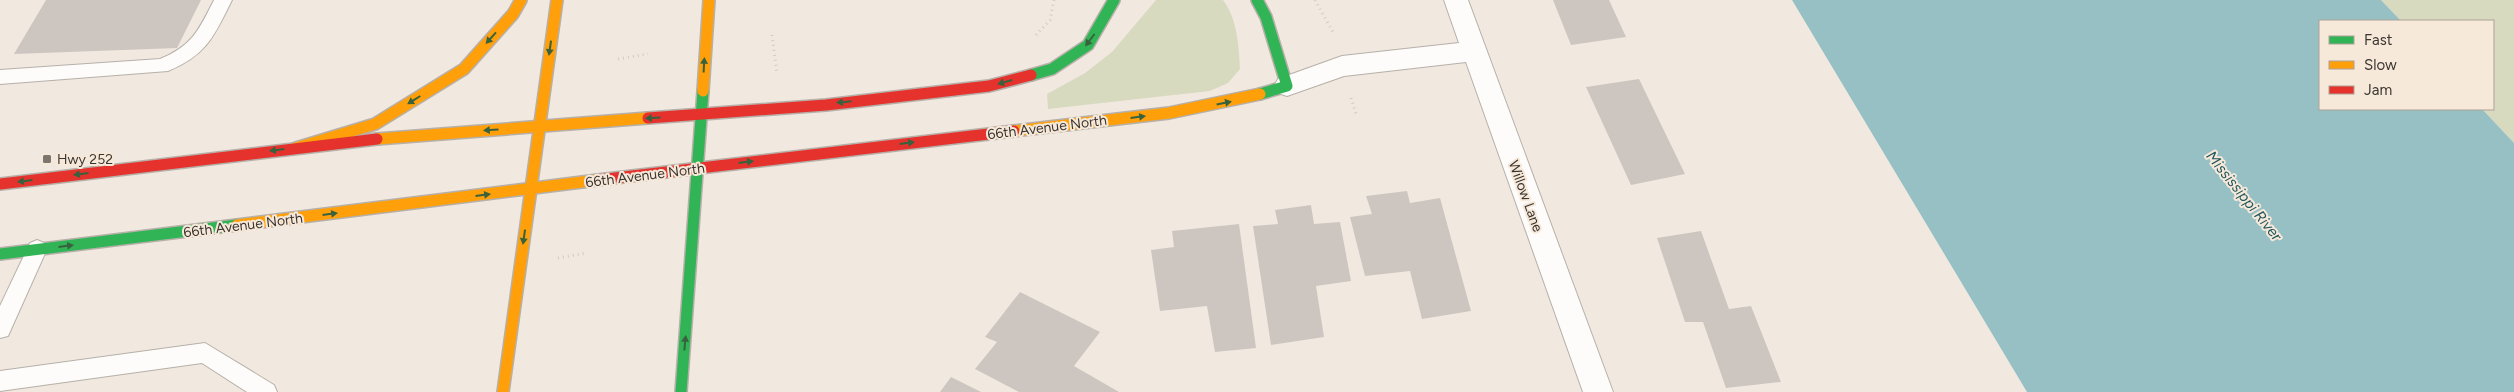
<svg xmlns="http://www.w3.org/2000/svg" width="2514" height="392" viewBox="0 0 2514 392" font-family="Figtree,sans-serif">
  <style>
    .green { fill: #d8dac0 }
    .water { fill: #97c0c5 }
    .building { fill: #cdc6c0 }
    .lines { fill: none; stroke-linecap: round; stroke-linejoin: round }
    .lane-casing { stroke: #b6b0a9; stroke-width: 2 }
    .street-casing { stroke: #b6b0a9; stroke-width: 2 }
    .fast-casing { stroke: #b6b0a9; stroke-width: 14 }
    .slow-casing { stroke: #b6b0a9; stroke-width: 14 }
    .jam-casing { stroke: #b6b0a9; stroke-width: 14 }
    .path { stroke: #cfccca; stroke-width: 3; stroke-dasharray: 1 4; stroke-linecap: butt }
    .lane { fill: #fdfcfa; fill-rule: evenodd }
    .street { fill: #fdfcfa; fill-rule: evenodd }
    .fast { stroke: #30b455; stroke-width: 11 }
    .slow { stroke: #ff9f0a; stroke-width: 11 }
    .jam { stroke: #e5322d; stroke-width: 11 }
    .oneway { fill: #38623e }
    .poi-dot { fill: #7b756e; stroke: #f7e9da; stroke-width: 2 }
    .labels { text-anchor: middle; stroke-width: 4; stroke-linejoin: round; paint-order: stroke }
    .street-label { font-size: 14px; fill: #3c3631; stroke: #f7e9da }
    .poi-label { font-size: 14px; fill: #3c3631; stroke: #f7e9da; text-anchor: start }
    .water-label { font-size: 15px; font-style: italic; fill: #1f555d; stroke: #f7e9da }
  </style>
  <rect width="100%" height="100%" fill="#f1e9e0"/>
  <!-- green -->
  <g class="green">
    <path d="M1156 0H1223C1237 18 1239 46 1240 69L1228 83 1210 91 1048 109 1047 94 1085 73 1112 52Z"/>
    <polygon points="2381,0 2514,0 2514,143 2482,109 2493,109 2493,21 2401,21"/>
  </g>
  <!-- water -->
  <polygon class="water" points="1792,0 2381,0 2401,21 2320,21 2320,109 2482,109 2514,143 2514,392 2027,392"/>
  <!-- building -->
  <g class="building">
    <polygon points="46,0 201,0 177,48 14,54"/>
    <polygon points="1553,0 1609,0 1626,37 1571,45"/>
    <polygon points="1639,79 1685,174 1631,185 1586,87"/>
    <polygon points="1407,191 1410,203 1440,198 1471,311 1422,319 1410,271 1365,276 1350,217 1372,214 1366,196"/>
    <polygon points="1311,205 1314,224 1340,222 1351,281 1316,286 1324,337 1271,345 1253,226 1278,224 1275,210"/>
    <polygon points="1239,224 1256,348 1215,352 1207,306 1160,311 1151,250 1174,247 1172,231"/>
    <polygon points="1701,231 1729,309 1751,306 1781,382 1726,388 1703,322 1685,322 1657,238"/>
    <polygon points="1020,292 1100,332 1074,366 1119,392 1019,392 975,369 997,342 985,337"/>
    <polygon points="951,377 981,392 940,392"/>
  </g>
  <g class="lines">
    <!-- lane casing -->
    <g class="lane-casing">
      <g id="lane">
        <path d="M214 0H232C214 36 207 55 168 71L0 84V70L160 59C192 46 199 30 214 0Z"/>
        <polygon points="37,240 44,243 47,249 8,336 0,338 0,306 30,243"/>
        <polygon points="205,343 274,385 277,392 247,392 202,363 0,391 0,371"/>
      </g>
    </g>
    <!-- street casing -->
    <g class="street-casing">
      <polygon id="street" points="1444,0 1468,0 1613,392 1583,392 1466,62 1344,76 1287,96 1278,93 1274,86 1278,79 1342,56 1459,43"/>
    </g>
    <!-- fast casing -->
    <g class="fast-casing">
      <g id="fast">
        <polyline points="1257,0 1266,17 1287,86 1260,94"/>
        <polyline points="1031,75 1052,69 1088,45 1114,0"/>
        <polyline points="0,254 237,225"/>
        <polyline points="681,392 703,91"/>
      </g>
    </g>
    <!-- slow casing -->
    <g class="slow-casing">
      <g id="slow">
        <polyline points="703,91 709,0"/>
        <polyline points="1014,131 1169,113 1260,94"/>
        <polyline points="377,139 648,118"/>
        <polyline points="296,148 375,124 464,69 513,14 521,0"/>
        <polyline points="237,225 598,180"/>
        <polyline points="503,392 557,0"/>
      </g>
    </g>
    <!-- jam casing -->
    <g class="jam-casing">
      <g id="jam">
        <polyline points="648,118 826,105 989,86 1031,75"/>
        <polyline points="598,180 1014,131"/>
        <polyline points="0,184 377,139"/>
      </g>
    </g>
    <!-- path -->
    <g class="path">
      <polyline points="1315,0 1334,34"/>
      <polyline points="772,35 777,74"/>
      <polyline points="1036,35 1050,20 1054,0"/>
      <polyline points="618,59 648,54"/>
      <polyline points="1351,98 1357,117"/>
      <polyline points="558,258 587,253"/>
    </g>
    <!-- lane -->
    <use href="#lane" class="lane"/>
    <!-- street -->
    <use href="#street" class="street"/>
    <!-- fast -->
    <use href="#fast" class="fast"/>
    <!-- slow -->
    <use href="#slow" class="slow"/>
    <!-- jam -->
    <use href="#jam" class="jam"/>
  </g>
  <!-- one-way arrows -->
  <defs><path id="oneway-solid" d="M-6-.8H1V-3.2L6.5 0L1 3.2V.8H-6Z" transform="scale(1.25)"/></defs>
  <g class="oneway">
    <use href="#oneway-solid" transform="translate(491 38) rotate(132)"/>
    <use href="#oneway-solid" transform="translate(1090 40) rotate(127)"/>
    <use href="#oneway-solid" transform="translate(550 48) rotate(98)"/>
    <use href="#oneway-solid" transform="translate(704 65) rotate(-87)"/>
    <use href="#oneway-solid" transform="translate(1005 82) rotate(164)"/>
    <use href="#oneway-solid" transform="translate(414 100) rotate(148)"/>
    <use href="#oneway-solid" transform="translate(844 102) rotate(174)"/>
    <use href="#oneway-solid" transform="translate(1224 103) rotate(-11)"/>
    <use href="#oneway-solid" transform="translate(1138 117) rotate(-7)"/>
    <use href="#oneway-solid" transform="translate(653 118) rotate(176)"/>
    <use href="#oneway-solid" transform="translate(491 130) rotate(176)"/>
    <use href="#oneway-solid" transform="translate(907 143) rotate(-7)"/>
    <use href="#oneway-solid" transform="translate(277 150) rotate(173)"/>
    <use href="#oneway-solid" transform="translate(746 162) rotate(-7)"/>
    <use href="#oneway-solid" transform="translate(81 174) rotate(173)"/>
    <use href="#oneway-solid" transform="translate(25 181) rotate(173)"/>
    <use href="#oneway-solid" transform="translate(483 195) rotate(-7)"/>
    <use href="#oneway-solid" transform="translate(330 214) rotate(-7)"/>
    <use href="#oneway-solid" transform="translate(524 237) rotate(98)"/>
    <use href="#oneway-solid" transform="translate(66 246) rotate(-7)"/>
    <use href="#oneway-solid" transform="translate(685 343) rotate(-85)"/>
  </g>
  <!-- markers -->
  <rect class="poi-dot" x="42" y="154" width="10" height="10" rx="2.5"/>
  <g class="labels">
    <!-- street labels -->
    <g class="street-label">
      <text transform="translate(1047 127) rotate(-7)" y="5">66th Avenue North</text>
      <text transform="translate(645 175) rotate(-7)" y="5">66th Avenue North</text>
      <text transform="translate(1526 196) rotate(70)" y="5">Willow Lane</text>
      <text transform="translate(243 225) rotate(-7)" y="5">66th Avenue North</text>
    </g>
    <!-- poi labels -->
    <g class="poi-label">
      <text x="57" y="164">Hwy 252</text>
    </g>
    <!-- water labels -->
    <g class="water-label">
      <text transform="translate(2244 196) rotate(51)" y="5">Mississippi River</text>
    </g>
  </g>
  <!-- legend -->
  <rect x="2319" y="20" width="175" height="90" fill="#f7e9da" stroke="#aca196"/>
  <rect x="2329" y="36" width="25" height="8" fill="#30b455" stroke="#aca196"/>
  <text x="2364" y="45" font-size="15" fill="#3c3631">Fast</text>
  <rect x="2329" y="61" width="25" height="8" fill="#ff9f0a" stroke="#aca196"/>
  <text x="2364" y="70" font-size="15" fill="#3c3631">Slow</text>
  <rect x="2329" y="86" width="25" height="8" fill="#e5322d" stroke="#aca196"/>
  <text x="2364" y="95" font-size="15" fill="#3c3631">Jam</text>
</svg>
